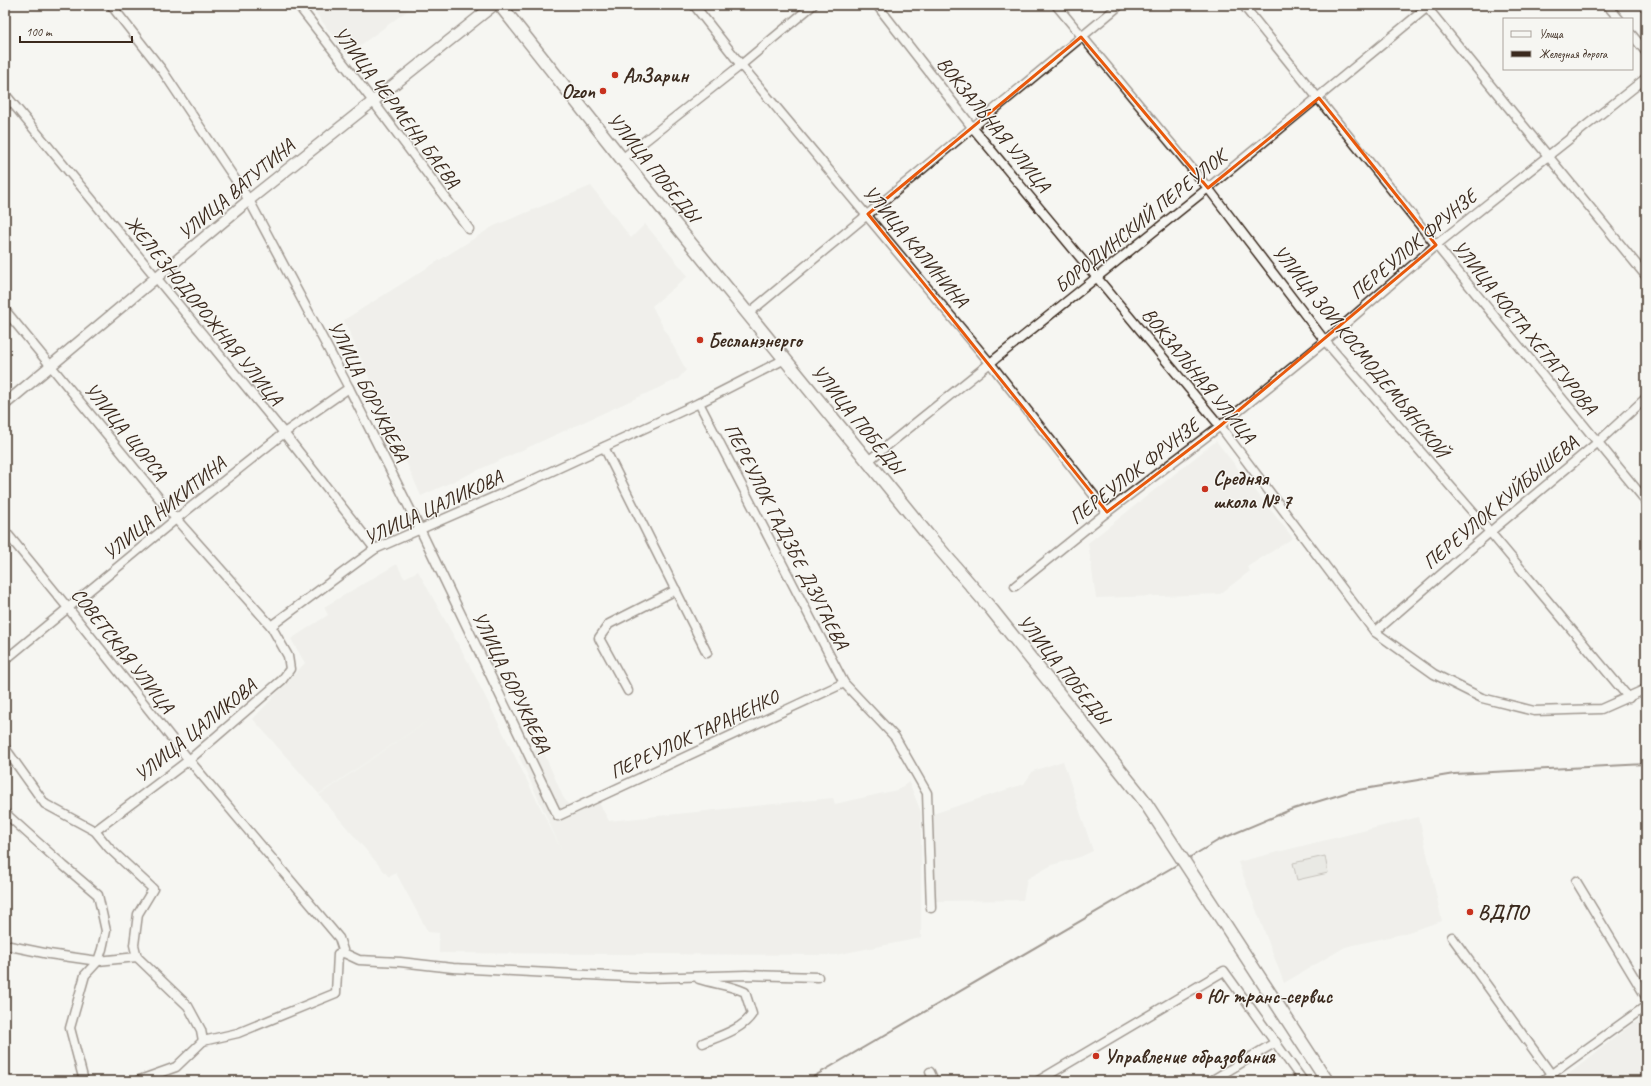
<svg xmlns="http://www.w3.org/2000/svg" width="1651" height="1086" viewBox="0 0 1651 1086" font-family="Caveat,sans-serif">
  <style>
    .built { fill: #e8e7e2 }
    .green { fill: #dad9d3; stroke: #8a8278 }
    .lines { fill: none; stroke-linecap: round; stroke-linejoin: round }
    .minor-casing { stroke: #3b2a1e; stroke-width: 11 }
    .tertiary-casing { stroke: #3b2a1e; stroke-width: 13 }
    .secondary-casing { stroke: #3b2a1e; stroke-width: 15 }
    .minor { stroke: #f6f6f2; stroke-width: 8 }
    .tertiary { stroke: #f6f6f2; stroke-width: 10 }
    .secondary { stroke: #f6f6f2; stroke-width: 12 }
    .rail { stroke: #3b2a1e; stroke-width: 2 }
    .secondary-bridge-casing { stroke: #3b2a1e; stroke-width: 15; stroke-linecap: butt }
    .secondary-bridge { stroke: #f6f6f2; stroke-width: 12 }
    .marked { fill: none; stroke: #e8590c; stroke-width: 3; stroke-linejoin: round }
    .poi-dot { fill: #c8321e; stroke: #f6f6f2; stroke-width: 1.5 }
    .labels { text-anchor: middle; stroke-width: 3; stroke-linejoin: round; paint-order: stroke }
    .poi-label { font-size: 20px; font-weight: bold; fill: #3b2a1e; stroke: #f6f6f2; text-anchor: start }
    .street-label { font-size: 20px; fill: #3b2a1e; stroke: #f6f6f2 }
  </style>
  <rect width="100%" height="100%" fill="#f6f6f2"/>
  <filter id="ink" filterUnits="userSpaceOnUse"><feTurbulence type="fractalNoise" baseFrequency=".025" numOctaves="2"/><feDisplacementMap in="SourceGraphic" scale="8" xChannelSelector="R" yChannelSelector="G"/><feConvolveMatrix kernelMatrix="1 2 1 2 8 2 1 2 1" color-interpolation-filters="sRGB"/></filter>
  <g filter="url(#ink)">
    <!-- built -->
    <g class="built">
      <polygon points="310,5 415,5 347,55"/>
      <polygon points="591,186 631,238 645,224 688,276 652,306 686,370 678,379 421,496 344,320 494,226"/>
      <polygon points="1216,441 1293,538 1247,567 1250,571 1220,594 1096,598 1088,543"/>
      <polygon points="397,564 404,578 418,571 468,662 561,849 519,756 541,746 563,797 575,814 599,803 609,821 833,798 835,804 897,790 909,782 921,812 921,938 835,955 439,953 439,933 428,932 396,873 389,877 319,795 438,714 319,794 253,719 305,663 291,639 328,615 324,607"/>
      <polygon points="1063,761 1093,851 1080,857 1052,865 1027,879 1023,900 935,901 933,814 1024,784 1033,771"/>
      <polygon points="1419,817 1442,921 1402,934 1345,947 1284,983 1238,862"/>
      <polygon points="1646,1016 1646,1081 1560,1081 1632,1024"/>
    </g>
    <!-- green -->
    <polygon class="green" points="1325,856 1328,873 1297,880 1293,863"/>
    <g class="lines">
      <!-- minor casing -->
      <g class="minor-casing">
        <g id="minor">
          <polyline points="111,5 162,70 249,200 349,388 420,529 558,816 844,683"/>
          <polyline points="298,5 372,100 469,229"/>
          <polyline points="694,5 741,65 990,363 1107,512"/>
          <polyline points="877,5 972,127 1220,426 1375,632 1434,674 1482,698 1534,711 1601,709 1646,689"/>
          <polyline points="1056,5 1208,188 1325,341 1490,532 1629,698"/>
          <polyline points="1243,5 1436,245 1646,501"/>
          <polyline points="1425,5 1646,276"/>
          <polyline points="1607,5 1619,19"/>
          <polyline points="1632,35 1646,52"/>
          <polyline points="5,94 284,433 375,549"/>
          <polyline points="622,159 741,65 813,5"/>
          <polyline points="5,310 176,519 271,626"/>
          <polyline points="749,313 1120,5"/>
          <polyline points="699,403 844,683 895,737 927,793 931,908"/>
          <polyline points="604,447 707,653"/>
          <polyline points="868,461 1208,188 1430,5"/>
          <polyline points="5,531 68,608 189,760 339,938 344,953 359,960 400,962 453,968 569,974 647,978 746,975 818,977"/>
          <polyline points="1015,586 1107,512 1220,426 1325,341 1436,245 1646,78"/>
          <polyline points="1375,632 1490,532 1597,443 1646,398"/>
          <polyline points="5,660 176,519 284,433 349,388"/>
          <polyline points="628,691 599,638 609,624 676,590"/>
          <polyline points="5,748 45,804 95,831 109,848 153,889 138,914 134,945 137,957 188,1006 201,1030 203,1041 238,1033 336,993 338,954 344,953"/>
          <polyline points="5,813 64,866 98,895 106,931 102,949 98,961 85,975 70,1028 84,1081"/>
          <polyline points="95,831 189,760 282,680 290,669 288,656 271,626 375,549 526,483 699,403 785,359"/>
          <polyline points="1576,881 1646,997"/>
          <polyline points="1452,937 1551,1074"/>
          <polyline points="5,945 49,954 98,961 137,957"/>
          <path d="M699 979C715 984 730 985 745 992L752 1014C743 1029 720 1036 703 1043"/>
          <polyline points="930,1072 934,1081"/>
          <polyline points="137,1081 176,1067 203,1041"/>
          <polyline points="1038,1081 1224,971 1303,1081"/>
          <polyline points="1211,1081 1276,1042"/>
          <polyline points="1542,1081 1646,1006"/>
        </g>
      </g>
      <!-- tertiary casing -->
      <g class="tertiary-casing">
        <polyline id="tertiary" points="5,404 249,200 494,5"/>
      </g>
      <!-- secondary casing -->
      <g class="secondary-casing">
        <g id="secondary">
          <polyline points="500,5 622,159 927,534 992,610 1143,799"/>
          <polyline points="1215,909 1327,1081"/>
        </g>
      </g>
      <!-- minor -->
      <use href="#minor" class="minor"/>
      <!-- tertiary -->
      <use href="#tertiary" class="tertiary"/>
      <!-- secondary -->
      <use href="#secondary" class="secondary"/>
      <!-- rail -->
      <polyline class="rail" points="806,1081 1204,849 1219,840 1290,810 1352,791 1454,774 1646,764"/>
      <!-- secondary-bridge casing -->
      <g class="secondary-bridge-casing">
        <polyline id="secondary-bridge" points="1143,799 1215,909"/>
      </g>
      <!-- secondary-bridge -->
      <use href="#secondary-bridge" class="secondary-bridge"/>
    </g>
  </g>
  <!-- marked area -->
  <path d="M0 0H1651V1086H0ZM1081 37 1208 188 1319 98 1436 245 1220 426 1107 512 868 214Z" fill="#f6f6f2" fill-opacity=".55" fill-rule="evenodd"/>
  <path class="marked" d="M1081 37 1208 188 1319 98 1436 245 1220 426 1107 512 868 214Z"/>
  <!-- markers -->
  <g class="poi-dot">
    <circle cx="615" cy="75" r="4"/>
    <circle cx="603" cy="91" r="4"/>
    <circle cx="700" cy="340" r="4"/>
    <circle cx="1205" cy="489" r="4"/>
    <circle cx="1470" cy="912" r="4"/>
    <circle cx="1199" cy="996" r="4"/>
    <circle cx="1096" cy="1056" r="4"/>
  </g>
  <g class="labels">
    <!-- poi labels -->
    <g class="poi-label">
      <text x="623" y="82">АлЗарин</text>
      <text x="595" y="98" text-anchor="end">Ozon</text>
      <text x="708" y="347">Бесланэнерго</text>
      <text x="1213" y="485">Средняя<tspan x="1213" dy="23">школа № 7</tspan></text>
      <text x="1478" y="919">ВДПО</text>
      <text x="1207" y="1003">Юг транс-сервис</text>
      <text x="1104" y="1063">Управление образования</text>
    </g>
    <!-- street labels -->
    <g class="street-label">
      <text transform="translate(397 107) rotate(53)" y="7">УЛИЦА ЧЕРМЕНА БАЕВА</text>
      <text transform="translate(994 124) rotate(51)" y="7">ВОКЗАЛЬНАЯ УЛИЦА</text>
      <text transform="translate(654 167) rotate(51)" y="7">УЛИЦА ПОБЕДЫ</text>
      <text transform="translate(236 189) rotate(-40)" y="7">УЛИЦА ВАТУТИНА</text>
      <text transform="translate(1140 221) rotate(-39)" y="7">БОРОДИНСКИЙ ПЕРЕУЛОК</text>
      <text transform="translate(1413 244) rotate(-40)" y="7">ПЕРЕУЛОК ФРУНЗЕ</text>
      <text transform="translate(916 246) rotate(50)" y="7">УЛИЦА КАЛИНИНА</text>
      <text transform="translate(204 310) rotate(51)" y="7">ЖЕЛЕЗНОДОРОЖНАЯ УЛИЦА</text>
      <text transform="translate(1525 327) rotate(51)" y="7">УЛИЦА КОСТА ХЕТАГУРОВА</text>
      <text transform="translate(1361 351) rotate(51)" y="7">УЛИЦА ЗОИ КОСМОДЕМЬЯНСКОЙ</text>
      <text transform="translate(1199 375) rotate(51)" y="7">ВОКЗАЛЬНАЯ УЛИЦА</text>
      <text transform="translate(369 391) rotate(63)" y="7">УЛИЦА БОРУКАЕВА</text>
      <text transform="translate(858 419) rotate(51)" y="7">УЛИЦА ПОБЕДЫ</text>
      <text transform="translate(126 431) rotate(51)" y="7">УЛИЦА ЩОРСА</text>
      <text transform="translate(1134 471) rotate(-38)" y="7">ПЕРЕУЛОК ФРУНЗЕ</text>
      <text transform="translate(1500 502) rotate(-40)" y="7">ПЕРЕУЛОК КУЙБЫШЕВА</text>
      <text transform="translate(433 507) rotate(-25)" y="7">УЛИЦА ЦАЛИКОВА</text>
      <text transform="translate(164 508) rotate(-39)" y="7">УЛИЦА НИКИТИНА</text>
      <text transform="translate(787 536) rotate(63)" y="7">ПЕРЕУЛОК ГАДЗБЕ ДЗУГАЕВА</text>
      <text transform="translate(123 650) rotate(52)" y="7">СОВЕТСКАЯ УЛИЦА</text>
      <text transform="translate(1064 669) rotate(51)" y="7">УЛИЦА ПОБЕДЫ</text>
      <text transform="translate(512 682) rotate(64)" y="7">УЛИЦА БОРУКАЕВА</text>
      <text transform="translate(195 730) rotate(-39)" y="7">УЛИЦА ЦАЛИКОВА</text>
      <text transform="translate(694 734) rotate(-25)" y="7">ПЕРЕУЛОК ТАРАНЕНКО</text>
    </g>
  </g>
  <!-- margin -->
  <rect width="1651" height="1086" fill="none" stroke="#f6f6f2" stroke-width="20"/>
  <rect x="10" y="10" width="1631" height="1066" fill="none" stroke="#3b2a1e" stroke-width="1.5" filter="url(#ink)"/>
  <!-- legend -->
  <rect x="1503" y="18" width="130" height="52" fill="#f6f6f2" stroke="#aba49d"/>
  <rect x="1511" y="31" width="20" height="6" fill="#f6f6f2" stroke="#aba49d"/>
  <text x="1539" y="38" font-size="12" fill="#3b2a1e">Улица</text>
  <rect x="1511" y="51" width="20" height="6" fill="#3b2a1e" stroke="#aba49d"/>
  <text x="1539" y="58" font-size="12" fill="#3b2a1e">Железная дорога</text>
  <!-- scale -->
  <path d="M20 36v6h112v-6" fill="none" stroke="#3b2a1e" stroke-width="2"/>
  <text x="26" y="36" font-size="12" fill="#3b2a1e" stroke="#f6f6f2" stroke-width="3" paint-order="stroke">100 m</text>
</svg>
